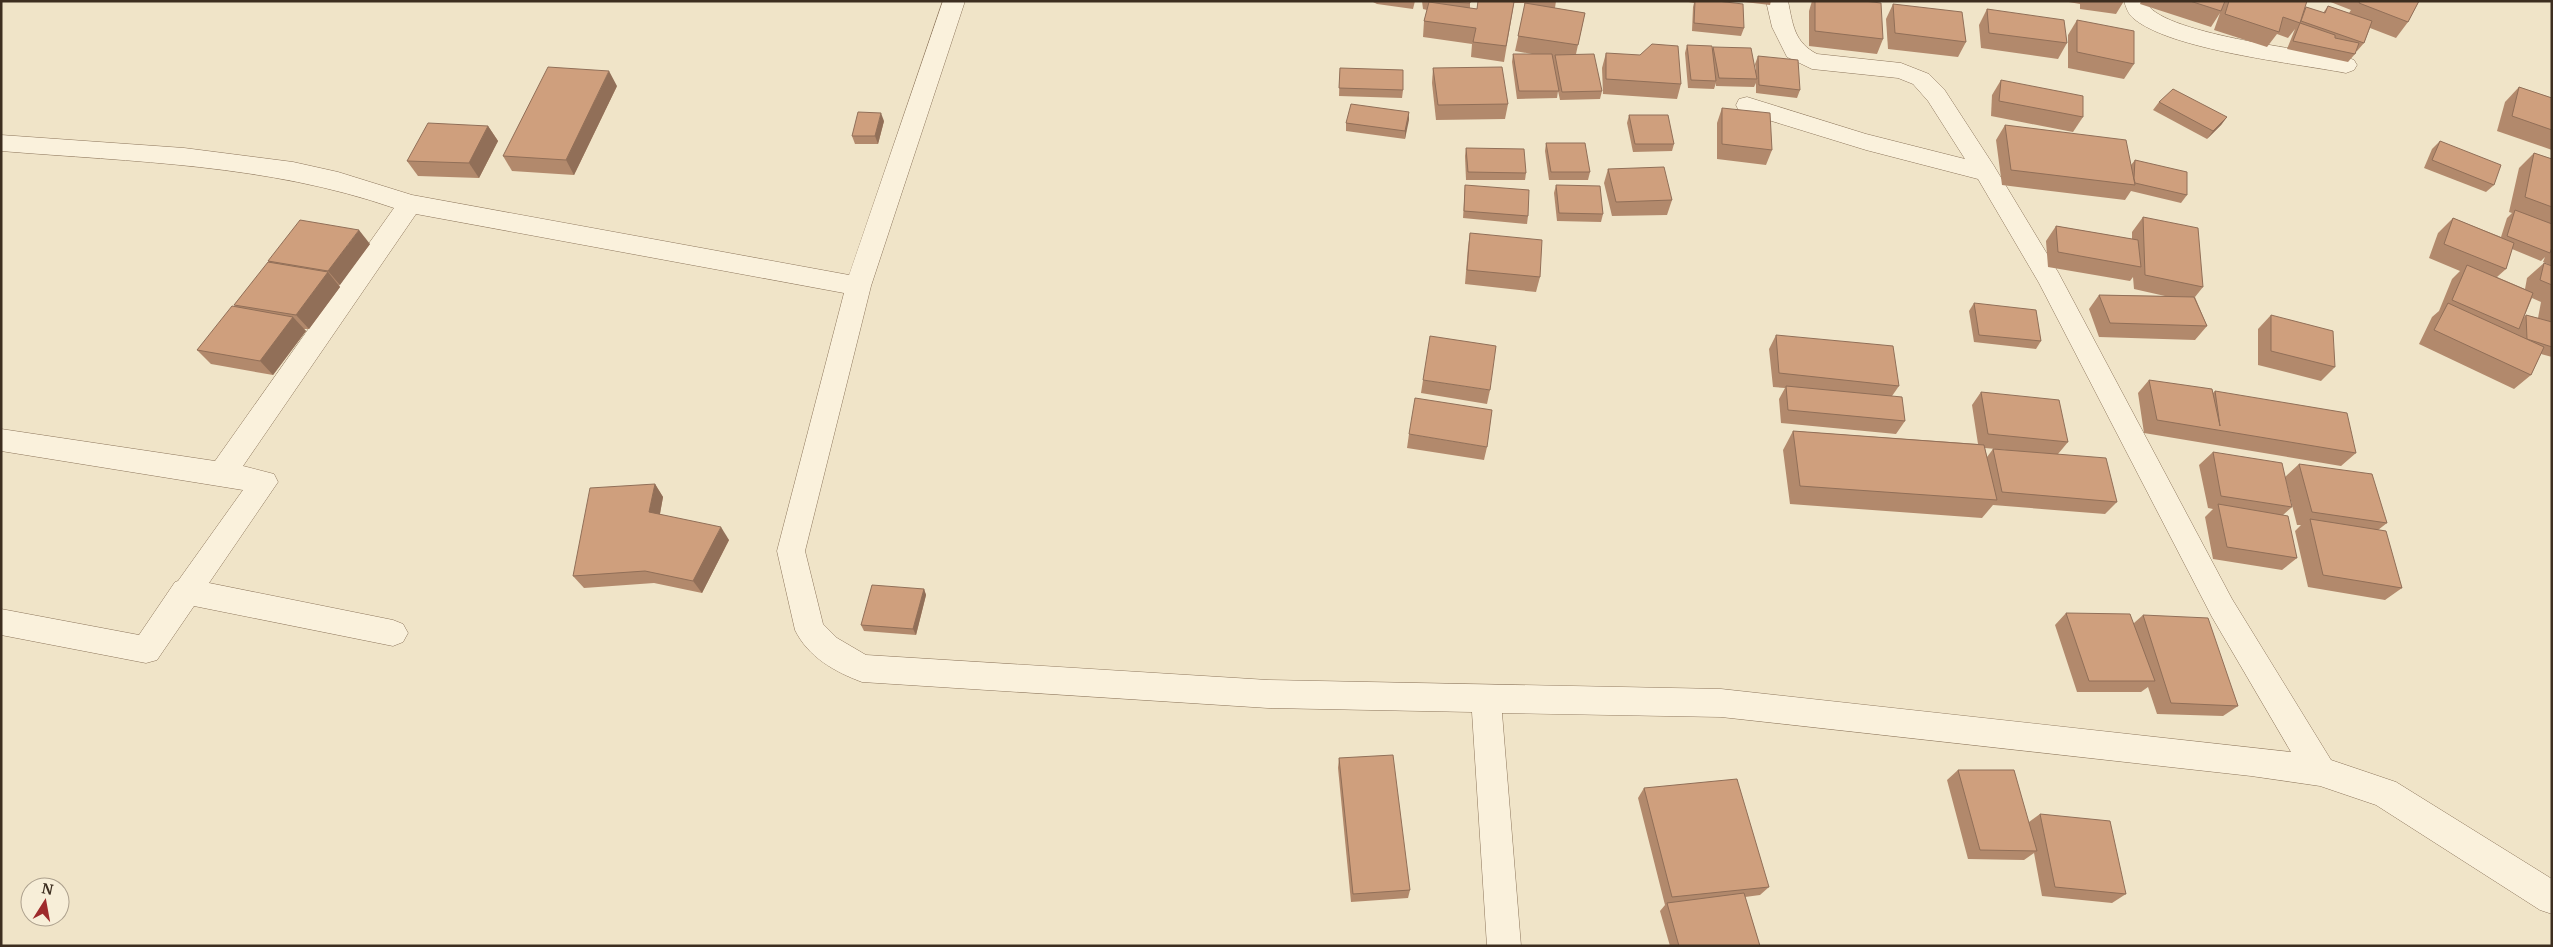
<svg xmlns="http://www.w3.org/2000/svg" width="2553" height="947" viewBox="0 0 2553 947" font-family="Merriweather,serif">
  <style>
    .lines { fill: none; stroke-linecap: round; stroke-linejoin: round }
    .minor-casing { stroke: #8d765c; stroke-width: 1 }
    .minor { fill: #faf1dc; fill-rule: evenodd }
    .wall { fill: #b2896c; fill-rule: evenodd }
    .shaded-wall { fill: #916f58 }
    .building { fill: #cf9f7d; stroke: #916f58 }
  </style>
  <rect width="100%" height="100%" fill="#f0e4c8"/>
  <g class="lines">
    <!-- minor casing -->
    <g class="minor-casing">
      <g id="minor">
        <path d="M943 1H965L871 286 805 551 823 624 837 638 866 655 1268 680 1721 689 2291 752 2212 617 2039 283 1978 179 1866 150 1739 111 1736 105 1739 99 1747 97 1866 134 1965 159 1928 101 1913 84 1898 78 1812 69 1787 57 1772 27 1766 1H1788C1793 25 1794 42 1817 54L1901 63 1929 74 1944 89 1994 166 2058 272 2232 599 2331 760 2396 782 2552 879V914L2540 910 2376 805 2320 786 2251 776 1721 717 1502 713 1521 946H1487L1472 712 1268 708 862 682C835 672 808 657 795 630L777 551 844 293 416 214 243 466 274 474 278 482 209 583 393 620 403 624 408 633 403 642 393 646 194 606 157 660 146 663 1 635V609L139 635 175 582 178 581 243 490 1 451V429L215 461 394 208C267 164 134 162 1 151V135L184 148 293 162 338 172 412 195 849 275Z"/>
        <path d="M2124 1H2146C2155 33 2312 51 2346 57L2354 60 2357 65 2354 70 2346 73C2294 63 2170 50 2133 18 2128 14 2126 7 2124 1Z"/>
      </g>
    </g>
    <!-- minor -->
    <use href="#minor" class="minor"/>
  </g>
  <!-- wall -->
  <g class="wall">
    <polygon points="1371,1 1415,1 1413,9 1377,4"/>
    <polygon points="1422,1 1470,1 1470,8 1477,9 1479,1 1556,1 1555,8 1585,13 1576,54 1602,91 1600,99 1560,100 1558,91 1557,98 1517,99 1512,62 1513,54 1532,54 1515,51 1525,5 1524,3 1514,3 1504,62 1471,57 1472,44 1423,37 1424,21 1427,10 1423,9"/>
    <polygon points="1683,1 1717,1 1744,28 1741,36 1692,31 1693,7 1694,3"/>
    <polygon points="1736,1 1771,1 1770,5"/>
    <polygon points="1812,1 1864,1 1883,39 1877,54 1809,46 1809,11"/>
    <polygon points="2063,1 2124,1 2116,14 2080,9 2080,4"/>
    <polygon points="2141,1 2307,1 2304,10 2306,7 2323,13 2328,6 2349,13 2351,10 2328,1 2419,1 2408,22 2396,38 2370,28 2364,43 2357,51 2356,51 2355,54 2348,62 2287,49 2295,29 2288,38 2277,34 2267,47 2214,30 2220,13 2211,27 2140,4"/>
    <polygon points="1893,4 1966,42 1958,57 1888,49 1886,19"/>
    <polygon points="1987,9 2067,43 2058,59 1981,48 1979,25"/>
    <polygon points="2077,20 2134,64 2124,79 2068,68 2068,35"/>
    <polygon points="1687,45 1712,49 1713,47 1756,70 1755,64 1758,56 1800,90 1797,98 1756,93 1756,83 1754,87 1716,86 1716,83 1714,89 1688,88 1685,53"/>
    <polygon points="1606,53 1681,84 1677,99 1603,94 1602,68"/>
    <polygon points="1340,68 1403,90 1402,98 1339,96"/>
    <polygon points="1433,68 1508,104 1505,119 1436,120 1432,83"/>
    <polygon points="2001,80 2083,117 2073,132 1991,116 1992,95"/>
    <polygon points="617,86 574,175 512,171 503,156"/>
    <polygon points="2519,87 2552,98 2552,150 2497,131 2505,102"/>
    <polygon points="2159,102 2227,117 2221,125 2207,139 2153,110"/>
    <polygon points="1722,108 1772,150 1766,165 1717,159 1717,123"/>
    <polygon points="1409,112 1405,139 1346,131 1346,123"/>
    <polygon points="1629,115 1674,144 1672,151 1633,152 1627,123"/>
    <polygon points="884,121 878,144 855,144 852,136"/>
    <polygon points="2005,125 2131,165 2135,160 2187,195 2181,203 2131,191 2125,200 2002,185 1996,140"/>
    <polygon points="488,126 498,141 479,178 418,176 407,161"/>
    <polygon points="2440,141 2494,185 2486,192 2424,168 2432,149"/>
    <polygon points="1546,143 1590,172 1588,180 1549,180 1545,151"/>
    <polygon points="1466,148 1526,173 1525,180 1466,180 1465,156"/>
    <path d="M2534 153 2552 159V266L2543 262 2545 257 2541 261 2512 249 2506 269 2497 277 2525 289 2527 278 2544 263 2552 266V357L2541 354 2531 375 2514 389 2419 344 2432 317 2439 311 2452 279 2460 271 2429 258 2438 233 2453 218 2501 237 2507 218 2512 213 2509 212 2519 168ZM2532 298 2541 302 2538 318 2526 315 2524 317Z"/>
    <polygon points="1608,169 1672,200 1667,215 1612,216 1604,183"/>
    <polygon points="1465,185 1528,216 1527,224 1463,218"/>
    <polygon points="1556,185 1603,214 1601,222 1557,221 1554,193"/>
    <polygon points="2143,217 2203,287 2195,297 2207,326 2195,340 2099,337 2089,309 2099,295 2165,296 2134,289 2133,277 2130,281 2048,267 2046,241 2056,226 2132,239 2132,232"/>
    <polygon points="1470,233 1540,277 1536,292 1465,284 1468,247"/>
    <polygon points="370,244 339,285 340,287 309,329 304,329 306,331 273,375 211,364 197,350 236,306 234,305 269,262 268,261"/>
    <polygon points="1974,303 2041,341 2036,349 1974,342 1969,311"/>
    <polygon points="2271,315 2335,367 2321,381 2258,365 2258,329"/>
    <polygon points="1776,335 1899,386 1892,396 1905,421 1896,434 1781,423 1779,399 1785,388 1773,387 1769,349"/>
    <polygon points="1423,380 1490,390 1487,404 1421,393"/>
    <polygon points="2149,380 2213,393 2215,391 2356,453 2341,466 2144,433 2138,393"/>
    <path d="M1981 392 2068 442 2058 454 2117 502 2105 514 1993 505 1982 518 1790 504 1783 450 1793 431 1978 444 1972 405ZM1985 448 2017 451 1993 449 1987 457Z"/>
    <polygon points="1409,434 1487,447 1484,460 1407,448"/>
    <polygon points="2213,452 2292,507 2283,515 2297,558 2282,570 2213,559 2205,517 2213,509 2208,508 2199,465"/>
    <polygon points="2299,464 2387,523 2378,530 2402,588 2385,600 2308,587 2295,531 2301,525 2297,525 2285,477"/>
    <polygon points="655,484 663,497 660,514 729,540 702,593 654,583 584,588 573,576"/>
    <polygon points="924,589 926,595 916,635 864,631 861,625"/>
    <polygon points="2066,613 2134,623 2143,615 2238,706 2223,716 2157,714 2148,687 2141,692 2077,692 2055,625"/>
    <polygon points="1339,758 1410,890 1408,898 1351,902 1338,768"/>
    <polygon points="1958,770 2029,822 2040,814 2126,894 2112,903 2042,896 2034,853 2024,860 1968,859 1947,780"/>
    <polygon points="1644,788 1769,887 1760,895 1745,897 1760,946 1670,946 1660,911 1665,905 1638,798"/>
  </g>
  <!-- shaded-wall -->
  <g class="shaded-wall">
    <polygon points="609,71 617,86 574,175 566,160"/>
    <polygon points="1409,112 1409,120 1405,139 1405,131"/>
    <polygon points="881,113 884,121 878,144 875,136"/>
    <polygon points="2227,117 2221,125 2207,139 2213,131"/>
    <polygon points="488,126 498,141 479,178 469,163"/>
    <polygon points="359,230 370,244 340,285 328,271"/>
    <polygon points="328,272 340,287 309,329 296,315"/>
    <polygon points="293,317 306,331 273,375 260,361"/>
    <polygon points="655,484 663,497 658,524 649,512"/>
    <polygon points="721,527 729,540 702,593 693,581"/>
    <polygon points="924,589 926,595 916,635 913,629"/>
  </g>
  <!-- building -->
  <g class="building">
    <polygon points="1424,1 1470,1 1470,3"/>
    <polygon points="1478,1 1507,1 1514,2 1506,46 1473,42 1476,28 1424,21 1429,2 1477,9"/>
    <polygon points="1695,1 1717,1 1743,4 1744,28 1694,23"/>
    <polygon points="1815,1 1864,1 1881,3 1883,39 1815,31"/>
    <polygon points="2190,1 2225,1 2221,11"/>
    <polygon points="2229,1 2307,1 2300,23 2283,17 2279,32 2225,14"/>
    <polygon points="2360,1 2419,1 2408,22 2359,3"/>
    <polygon points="1525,3 1585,13 1578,45 1518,36"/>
    <polygon points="1893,4 1962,12 1966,42 1895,33"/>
    <polygon points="2328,6 2372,21 2364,43 2301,21 2306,7 2325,13"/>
    <polygon points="1987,9 2064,20 2067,43 1989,33"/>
    <polygon points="2077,20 2134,31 2134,64 2077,52"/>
    <polygon points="2300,23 2335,35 2335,38 2359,43 2355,54 2293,41"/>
    <polygon points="1652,44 1678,46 1681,84 1606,79 1606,53 1640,55"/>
    <polygon points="1687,45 1712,46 1716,81 1691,80"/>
    <polygon points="1713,47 1751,48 1757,79 1719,78"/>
    <polygon points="1513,54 1552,54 1559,91 1519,91"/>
    <polygon points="1594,54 1602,91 1562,92 1555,55"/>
    <polygon points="1758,56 1798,60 1800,90 1759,85"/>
    <polygon points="548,67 609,71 566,160 503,156"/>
    <polygon points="1502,67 1508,104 1438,105 1433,68"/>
    <polygon points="1340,68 1403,70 1403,90 1339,88"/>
    <polygon points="2001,80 2083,96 2083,117 1999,101"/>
    <polygon points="2519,87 2552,98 2552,130 2512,116"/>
    <polygon points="2173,89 2227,117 2213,131 2159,102"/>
    <polygon points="1351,104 1409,112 1405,131 1346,123"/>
    <polygon points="1722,108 1770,113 1772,150 1722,144"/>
    <polygon points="858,112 881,113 875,136 852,136"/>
    <polygon points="1629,115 1668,115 1674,144 1635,144"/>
    <polygon points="428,123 488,126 469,163 407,161"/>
    <polygon points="2005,125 2126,140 2135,185 2011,170"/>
    <polygon points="2440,141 2501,165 2494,185 2432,160"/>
    <polygon points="1546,143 1585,143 1590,172 1551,172"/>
    <polygon points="1466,148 1524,149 1526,173 1468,172"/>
    <polygon points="2534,153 2552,159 2552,207 2525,197"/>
    <polygon points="2135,160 2187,172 2187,195 2135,183 2134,178"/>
    <polygon points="1664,167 1672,200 1616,202 1608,169"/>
    <polygon points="1465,185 1529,190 1528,216 1464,211"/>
    <polygon points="1556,185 1600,186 1603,214 1559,213"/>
    <polygon points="2515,210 2552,224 2552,247 2550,253 2507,236"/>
    <polygon points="2143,217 2198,228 2203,287 2145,275"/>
    <polygon points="2453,218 2514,243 2506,269 2444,244"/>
    <polygon points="300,220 359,230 328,271 268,261"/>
    <polygon points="2056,226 2138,240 2141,267 2058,252"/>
    <polygon points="1470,233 1542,240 1540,277 1467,270"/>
    <polygon points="268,262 328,272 296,315 234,305"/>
    <polygon points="2544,263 2552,266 2552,285 2540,280"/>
    <polygon points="2467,265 2533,293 2519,329 2452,300"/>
    <polygon points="2099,295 2194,297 2207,326 2110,323"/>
    <polygon points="1974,303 2036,310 2041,341 1979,335"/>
    <polygon points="2448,303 2544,347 2531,375 2434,330"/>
    <polygon points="232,306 293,317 260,361 197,350"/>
    <polygon points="2271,315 2333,331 2335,367 2271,351"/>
    <polygon points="2526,315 2552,322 2552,347 2527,339"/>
    <polygon points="1776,335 1893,346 1899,386 1779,373"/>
    <polygon points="1430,336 1496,346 1490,390 1423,380"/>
    <polygon points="2149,380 2212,389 2220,426 2215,391 2347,413 2356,453 2157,420"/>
    <polygon points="1786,386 1902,397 1905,421 1788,410"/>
    <polygon points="1981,392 2059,400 2068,442 1988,434"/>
    <polygon points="1415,398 1492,410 1487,447 1409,434"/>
    <polygon points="1793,431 1984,445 1997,500 1800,486"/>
    <polygon points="1993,449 2106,458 2117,502 2002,492"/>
    <polygon points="2213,452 2282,463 2292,507 2221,496"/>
    <polygon points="2299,464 2372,474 2387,523 2312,512"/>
    <polygon points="655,484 649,512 721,527 693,581 645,571 573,576 590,488"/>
    <polygon points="2218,504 2288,516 2297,558 2227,547"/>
    <polygon points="2310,519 2386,531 2402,588 2323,575"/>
    <polygon points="872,585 924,589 913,629 861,625"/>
    <polygon points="2066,613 2130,614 2155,681 2089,681"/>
    <polygon points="2143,615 2208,618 2238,706 2171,703"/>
    <polygon points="1393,755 1410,890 1353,894 1339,758"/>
    <polygon points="1958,770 2014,770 2037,851 1980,850"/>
    <polygon points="1737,779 1769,887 1672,897 1644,788"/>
    <polygon points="2040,814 2110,821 2126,894 2055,887"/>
    <polygon points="1744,893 1760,946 1679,946 1667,903"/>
  </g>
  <!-- border -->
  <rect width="2553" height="947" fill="none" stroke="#3d2e20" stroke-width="5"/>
  <!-- north arrow -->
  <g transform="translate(45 902) rotate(11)"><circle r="24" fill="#f7eed8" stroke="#ada18e"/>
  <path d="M0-4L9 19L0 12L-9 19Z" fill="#9e2a2b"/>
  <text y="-8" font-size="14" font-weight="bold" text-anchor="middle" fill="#3d2e20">N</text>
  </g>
</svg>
